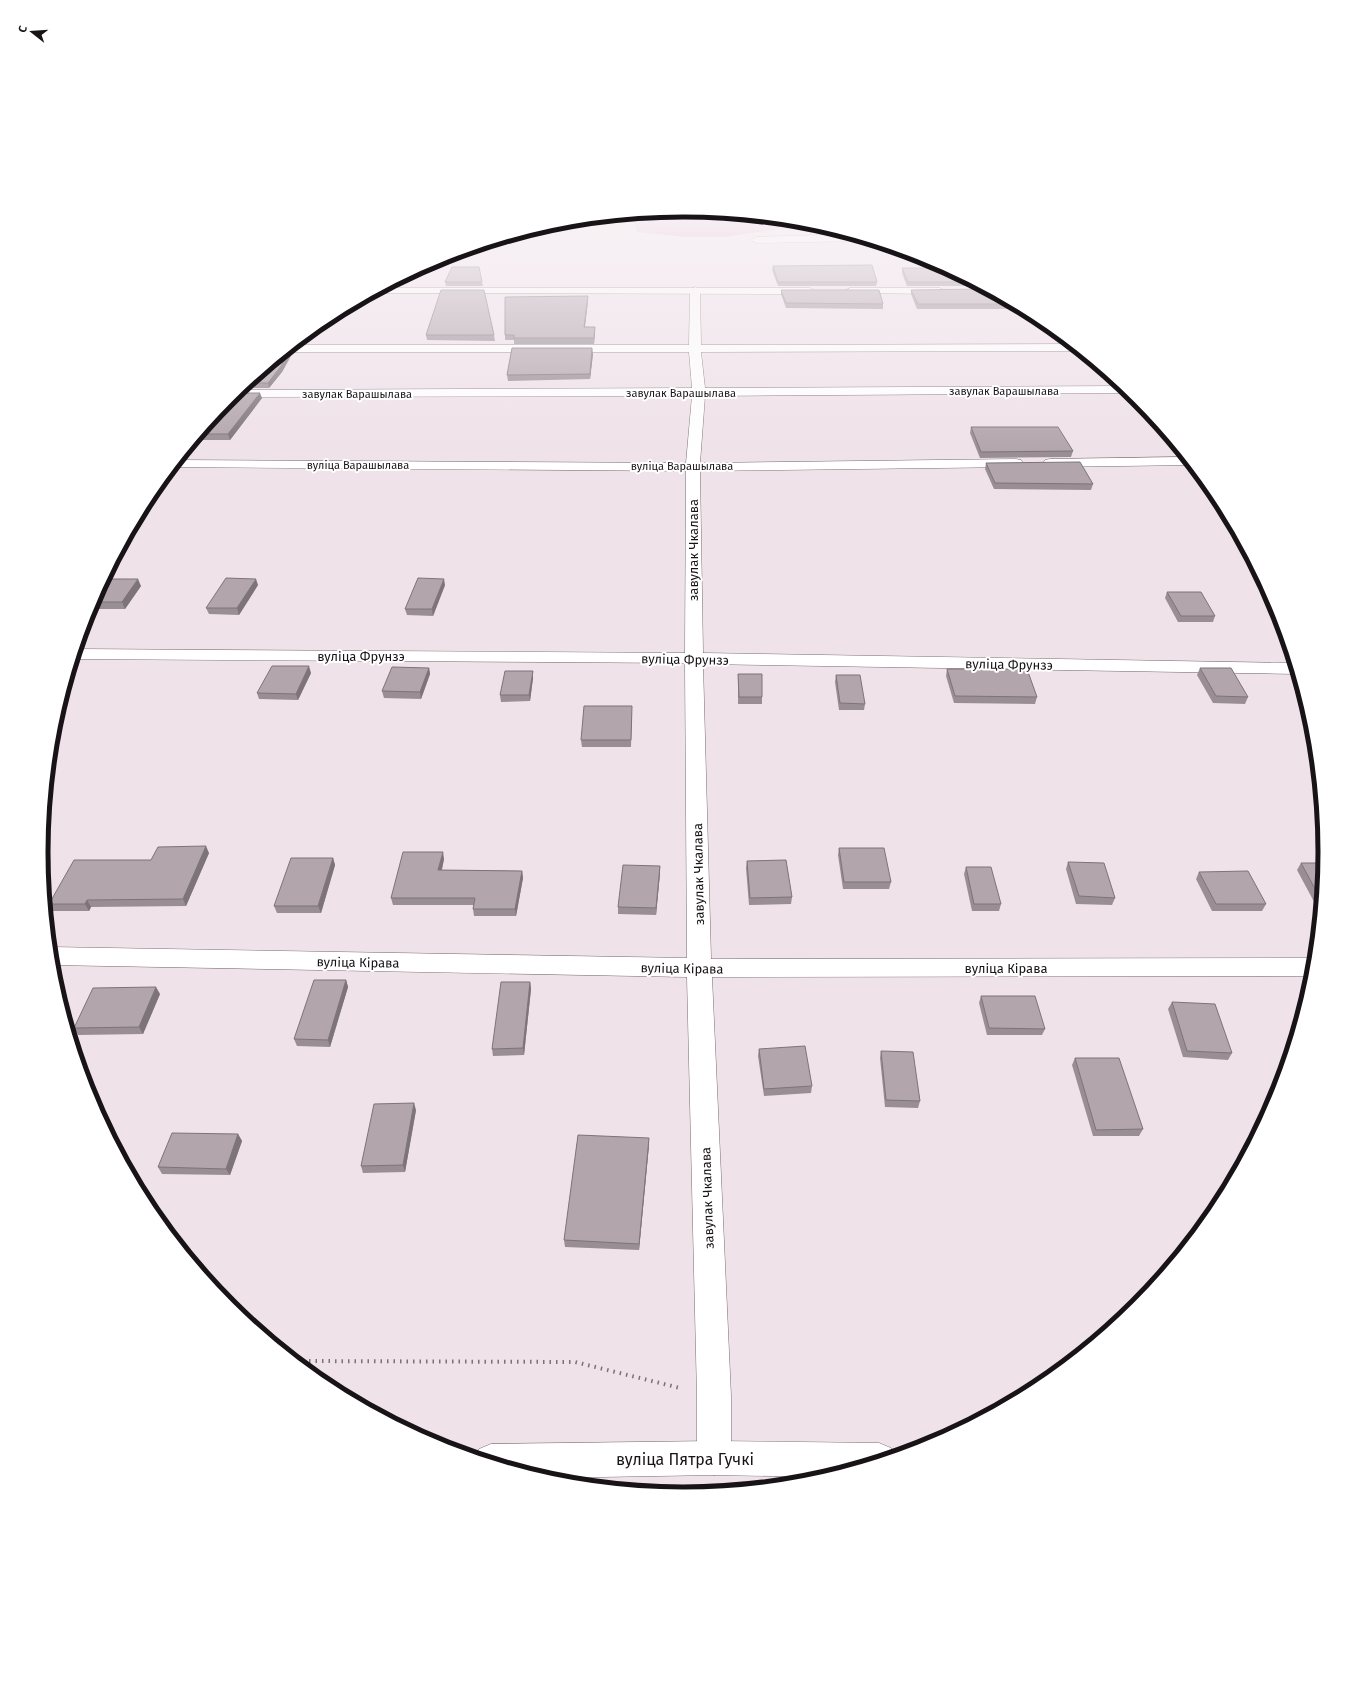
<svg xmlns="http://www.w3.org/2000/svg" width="1366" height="1704" viewBox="0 0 1366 1704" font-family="'Fira Sans',sans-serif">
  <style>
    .forest { fill: #d38bb5 }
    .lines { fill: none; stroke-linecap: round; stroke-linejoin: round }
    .street-casing { stroke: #786d73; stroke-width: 1 }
    .secondary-casing { stroke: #786d73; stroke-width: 1 }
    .path { stroke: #7b7277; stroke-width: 4; stroke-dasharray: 1.5 5; stroke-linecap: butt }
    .street { fill: #fff; fill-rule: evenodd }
    .secondary { fill: #fff; fill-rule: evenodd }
    .wall { fill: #998e94 }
    .shaded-wall { fill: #7d7478 }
    .building { fill: #b2a5ac; stroke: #7d7478 }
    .labels { text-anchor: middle; stroke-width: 4; stroke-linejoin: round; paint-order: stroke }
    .far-street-label { font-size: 11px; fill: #181316; stroke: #fff }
    .street-label { font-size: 13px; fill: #181316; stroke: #fff }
    .near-street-label { font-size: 16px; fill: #181316; stroke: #fff }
    .rim { fill: none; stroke: #181316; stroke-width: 5 }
  </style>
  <rect width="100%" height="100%" fill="#efe2e9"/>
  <!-- forest -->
  <polygon class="forest" points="731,215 803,222 788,228 723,237 686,237 637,232 633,220"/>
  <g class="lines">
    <!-- street casing -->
    <g class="street-casing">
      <g id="street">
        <polygon points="821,235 851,235 865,239 861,241 756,243 751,240 756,237"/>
        <polygon points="695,287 700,290 701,345 1072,344 1079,351 701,352 705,388 1123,386 1131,393 705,396 700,463 1016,459 1021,460 1023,463 1021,466 1016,467 700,471 703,653 1293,663 1297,674 703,664 711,959 1315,958 1313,976 712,977 731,1396 731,1458 726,1470 714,1475 702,1470 697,1458 697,1396 687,977 52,965 50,947 687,958 685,663 74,659 77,649 685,653 686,471 172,467 178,460 686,463 692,396 230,397 239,390 692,388 689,352 286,352 293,345 689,345 690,290"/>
        <polygon points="1185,457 1192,465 1050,467 1045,466 1043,463 1045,460 1050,459"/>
      </g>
    </g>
    <!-- secondary casing -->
    <g class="secondary-casing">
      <g id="secondary">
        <polygon points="383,288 810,288 815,291 810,294 373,293"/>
        <polygon points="850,288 940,288 945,291 940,294 846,293 845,291"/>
        <polygon points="714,1441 879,1443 891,1448 894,1456 825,1477 714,1475 544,1478 476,1457 479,1449 491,1444"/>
      </g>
    </g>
    <!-- path -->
    <polyline class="path" points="296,1361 575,1362 680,1388"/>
    <!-- street -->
    <use href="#street" class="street"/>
    <!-- secondary -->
    <use href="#secondary" class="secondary"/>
  </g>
  <!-- wall -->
  <g class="wall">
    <polygon points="773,266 877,282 876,286 778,286 772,270"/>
    <polygon points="902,268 935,271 951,271 980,286 907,286 902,273"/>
    <polygon points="445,282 482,282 483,286 446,286"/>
    <polygon points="985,289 1019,307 1019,309 917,309 911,294 911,290"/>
    <polygon points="781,290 883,304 883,309 786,308 781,294"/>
    <polygon points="588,296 588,301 585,327 595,332 594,344 514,344 514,340 505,340 505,335"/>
    <polygon points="426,335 494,335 495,341 427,340"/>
    <polygon points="290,348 291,348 292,354 282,372 269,388 241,388"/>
    <polygon points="593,354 590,379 508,381 507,375"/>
    <polygon points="229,398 262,398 230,440 195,440"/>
    <polygon points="971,427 1073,451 1071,457 980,458 970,433"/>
    <polygon points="986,463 1093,484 1091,490 994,489 985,469"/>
    <polygon points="258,585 239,615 209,614 206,608"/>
    <polygon points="445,585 433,616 407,615 405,609"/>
    <polygon points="141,586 125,609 93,609 91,604 98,591"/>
    <polygon points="1167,592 1215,616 1213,622 1178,622 1165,598"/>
    <polygon points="429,668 430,674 421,699 384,698 382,691"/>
    <polygon points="1200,668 1248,697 1245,704 1213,703 1197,675"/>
    <polygon points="947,669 1037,697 1035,704 954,703 946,676"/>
    <polygon points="311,673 298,700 259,699 257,693"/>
    <polygon points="738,674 762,697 762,704 738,704"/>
    <polygon points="836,675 865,704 864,710 839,710 835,682"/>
    <polygon points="533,678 530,701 501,702 500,695"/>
    <polygon points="632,713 631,747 582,747 581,740"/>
    <polygon points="839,848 891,882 889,889 843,889 838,855"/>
    <polygon points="209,853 186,906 91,907 89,911 53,911 49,904 151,860"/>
    <polygon points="333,858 335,865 321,913 277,913 274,906"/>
    <polygon points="444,859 442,870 522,871 523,878 516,916 474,916 473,909 474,905 393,905 391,898"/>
    <polygon points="747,861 792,897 791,904 749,905 746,868"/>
    <polygon points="1068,862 1115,898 1112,905 1076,904 1066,869"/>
    <polygon points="1301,863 1324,863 1319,911 1297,870"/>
    <polygon points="660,866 660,873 656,915 618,914 618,907"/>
    <polygon points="966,867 1001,904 999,911 972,911 964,874"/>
    <polygon points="1199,872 1266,904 1262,911 1212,911 1196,879"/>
    <polygon points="346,980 348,987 330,1047 297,1046 294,1039"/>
    <polygon points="530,982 531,989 524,1055 493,1056 492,1049"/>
    <polygon points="160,994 143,1034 78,1035 74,1028"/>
    <polygon points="981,996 1045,1029 1042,1035 987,1035 979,1003"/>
    <polygon points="1172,1002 1232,1053 1228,1060 1183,1057 1168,1009"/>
    <polygon points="759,1049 812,1086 811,1093 764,1096 758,1056"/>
    <polygon points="881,1051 920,1101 918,1108 885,1107 880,1058"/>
    <polygon points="1075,1058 1143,1129 1139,1136 1093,1136 1072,1065"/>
    <polygon points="416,1110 405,1172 363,1173 361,1166"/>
    <polygon points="238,1134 242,1141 230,1175 162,1174 158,1167"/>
    <polygon points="649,1138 649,1145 639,1250 565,1247 564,1240"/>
  </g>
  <!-- shaded-wall -->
  <g class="shaded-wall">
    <polygon points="588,296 588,301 584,332 584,327"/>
    <polygon points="595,327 595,332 594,344 594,338"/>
    <polygon points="291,348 292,354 282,372 269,388 268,383"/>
    <polygon points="592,348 593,354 590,379 590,374"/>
    <polygon points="260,393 262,398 230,440 228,434"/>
    <polygon points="138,579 141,586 125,609 122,602"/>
    <polygon points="256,579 258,585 239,615 237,608"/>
    <polygon points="444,579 445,585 433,616 432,609"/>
    <polygon points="309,666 311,673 298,700 296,694"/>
    <polygon points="429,668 430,674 421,699 420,692"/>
    <polygon points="533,671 533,678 530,701 529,695"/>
    <polygon points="206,846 209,853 186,906 183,899"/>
    <polygon points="443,852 444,859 440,877 438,870"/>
    <polygon points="333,858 335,865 321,913 318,906"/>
    <polygon points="660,866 660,873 656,915 656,908"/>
    <polygon points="522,871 523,878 516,916 515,909"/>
    <polygon points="87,900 91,907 89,911 85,904"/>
    <polygon points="346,980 348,987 330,1047 328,1040"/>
    <polygon points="530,982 531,989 524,1055 523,1048"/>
    <polygon points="156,987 160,994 143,1034 139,1027"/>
    <polygon points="414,1103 416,1110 405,1172 403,1165"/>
    <polygon points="238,1134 242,1141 230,1175 226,1169"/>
    <polygon points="649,1138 649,1145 639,1250 639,1244"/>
  </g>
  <!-- building -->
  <g class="building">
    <polygon points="872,265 877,282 778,282 773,266"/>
    <polygon points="452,267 479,267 482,282 445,282"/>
    <polygon points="902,268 933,268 935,271 951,271 971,282 908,282"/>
    <polygon points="985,289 1013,304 918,304 911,290"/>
    <polygon points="441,290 484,290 494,335 426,335"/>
    <polygon points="781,290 879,290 883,304 786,303"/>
    <polygon points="588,296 584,327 595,327 594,338 514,338 514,335 505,335 505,297"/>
    <polygon points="290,348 291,348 281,366 268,383 247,383"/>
    <polygon points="512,348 592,348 590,374 507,375"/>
    <polygon points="235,393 260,393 228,434 200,434 229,398"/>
    <polygon points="971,427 1058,427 1073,451 981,452"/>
    <polygon points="1080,462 1093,484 995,483 986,463"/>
    <polygon points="226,578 256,579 237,608 206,608"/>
    <polygon points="418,578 444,579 432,609 405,609"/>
    <polygon points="107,579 138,579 122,602 92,602 98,591"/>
    <polygon points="1167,592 1201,592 1215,616 1181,616"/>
    <polygon points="272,666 309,666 296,694 257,693"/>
    <polygon points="392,667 429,668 420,692 382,691"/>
    <polygon points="1200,668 1231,668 1248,697 1216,696"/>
    <polygon points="947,669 1027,669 1037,697 955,696"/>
    <polygon points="505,671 533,671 529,695 500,695"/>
    <polygon points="738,674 762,674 762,697 739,697"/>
    <polygon points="836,675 860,675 865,704 840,703"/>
    <polygon points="584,706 632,706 631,740 581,740"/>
    <polygon points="206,846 183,899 87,900 85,904 49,904 74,860 151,860 158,847"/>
    <polygon points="839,848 884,848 891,882 844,882"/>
    <polygon points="403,852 443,852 438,870 522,871 515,909 473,909 475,898 391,898"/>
    <polygon points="291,858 333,858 318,906 274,906"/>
    <polygon points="786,860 792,897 750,898 747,861"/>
    <polygon points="1068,862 1104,863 1115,898 1079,896"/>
    <polygon points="1301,863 1324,863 1320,898"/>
    <polygon points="623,865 660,866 656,908 618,907"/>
    <polygon points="966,867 991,867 1001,904 974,904"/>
    <polygon points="1248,871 1266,904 1216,904 1199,872"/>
    <polygon points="314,980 346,980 328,1040 294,1039"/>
    <polygon points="501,982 530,982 523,1048 492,1049"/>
    <polygon points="156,987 139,1027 74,1028 93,988"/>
    <polygon points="981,996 1035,996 1045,1029 989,1028"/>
    <polygon points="1172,1002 1215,1004 1232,1053 1187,1051"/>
    <polygon points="805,1046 812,1086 764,1089 759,1049"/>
    <polygon points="881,1051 913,1052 920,1101 886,1100"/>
    <polygon points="1075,1058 1119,1058 1143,1129 1096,1130"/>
    <polygon points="414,1103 403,1165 361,1166 374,1104"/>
    <polygon points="172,1133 238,1134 226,1169 158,1167"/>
    <polygon points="578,1135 649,1138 639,1244 564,1240"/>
  </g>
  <!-- sky -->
  <linearGradient id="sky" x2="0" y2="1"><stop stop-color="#a6aada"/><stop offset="0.47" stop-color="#f8f2f5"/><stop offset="1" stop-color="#f8f2f5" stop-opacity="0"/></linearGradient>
  <rect width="1366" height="453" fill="url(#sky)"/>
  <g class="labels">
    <!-- far-street labels -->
    <g class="far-street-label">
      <text x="1004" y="395">завулак Варашылава</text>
      <text x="681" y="397">завулак Варашылава</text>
      <text x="357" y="398">завулак Варашылава</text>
      <text x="358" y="469">вуліца Варашылава</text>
      <text x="682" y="470">вуліца Варашылава</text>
    </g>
    <!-- street labels -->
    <g class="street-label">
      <text transform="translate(693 550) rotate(-90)" y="5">завулак Чкалава</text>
      <text x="361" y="661">вуліца Фрунзэ</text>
      <text transform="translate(685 659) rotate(1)" y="5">вуліца Фрунзэ</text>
      <text transform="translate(1009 664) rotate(1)" y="5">вуліца Фрунзэ</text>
      <text transform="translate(698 874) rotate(-91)" y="5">завулак Чкалава</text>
      <text transform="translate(358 962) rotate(1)" y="5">вуліца Кірава</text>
      <text transform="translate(682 968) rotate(1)" y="5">вуліца Кірава</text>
      <text x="1006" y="973">вуліца Кірава</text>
      <text transform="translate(707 1198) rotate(-92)" y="5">завулак Чкалава</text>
    </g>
    <!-- near-street labels -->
    <g class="near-street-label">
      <text x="685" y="1465">вуліца Пятра Гучкі</text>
    </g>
  </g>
  <!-- crop -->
  <path d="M0 0H1366V1704H0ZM48 852a635 635 0 1 1 1270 0a635 635 0 1 1-1270 0Z" fill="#fff" fill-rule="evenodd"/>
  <path class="rim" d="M48 852a635 635 0 1 1 1270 0a635 635 0 1 1-1270 0Z"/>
  <!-- north arrow -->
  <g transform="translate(32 32) rotate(287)" stroke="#ffffff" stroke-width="3" paint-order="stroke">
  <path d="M0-3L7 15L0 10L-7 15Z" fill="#181316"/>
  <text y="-6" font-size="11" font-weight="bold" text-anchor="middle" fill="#181316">С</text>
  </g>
</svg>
